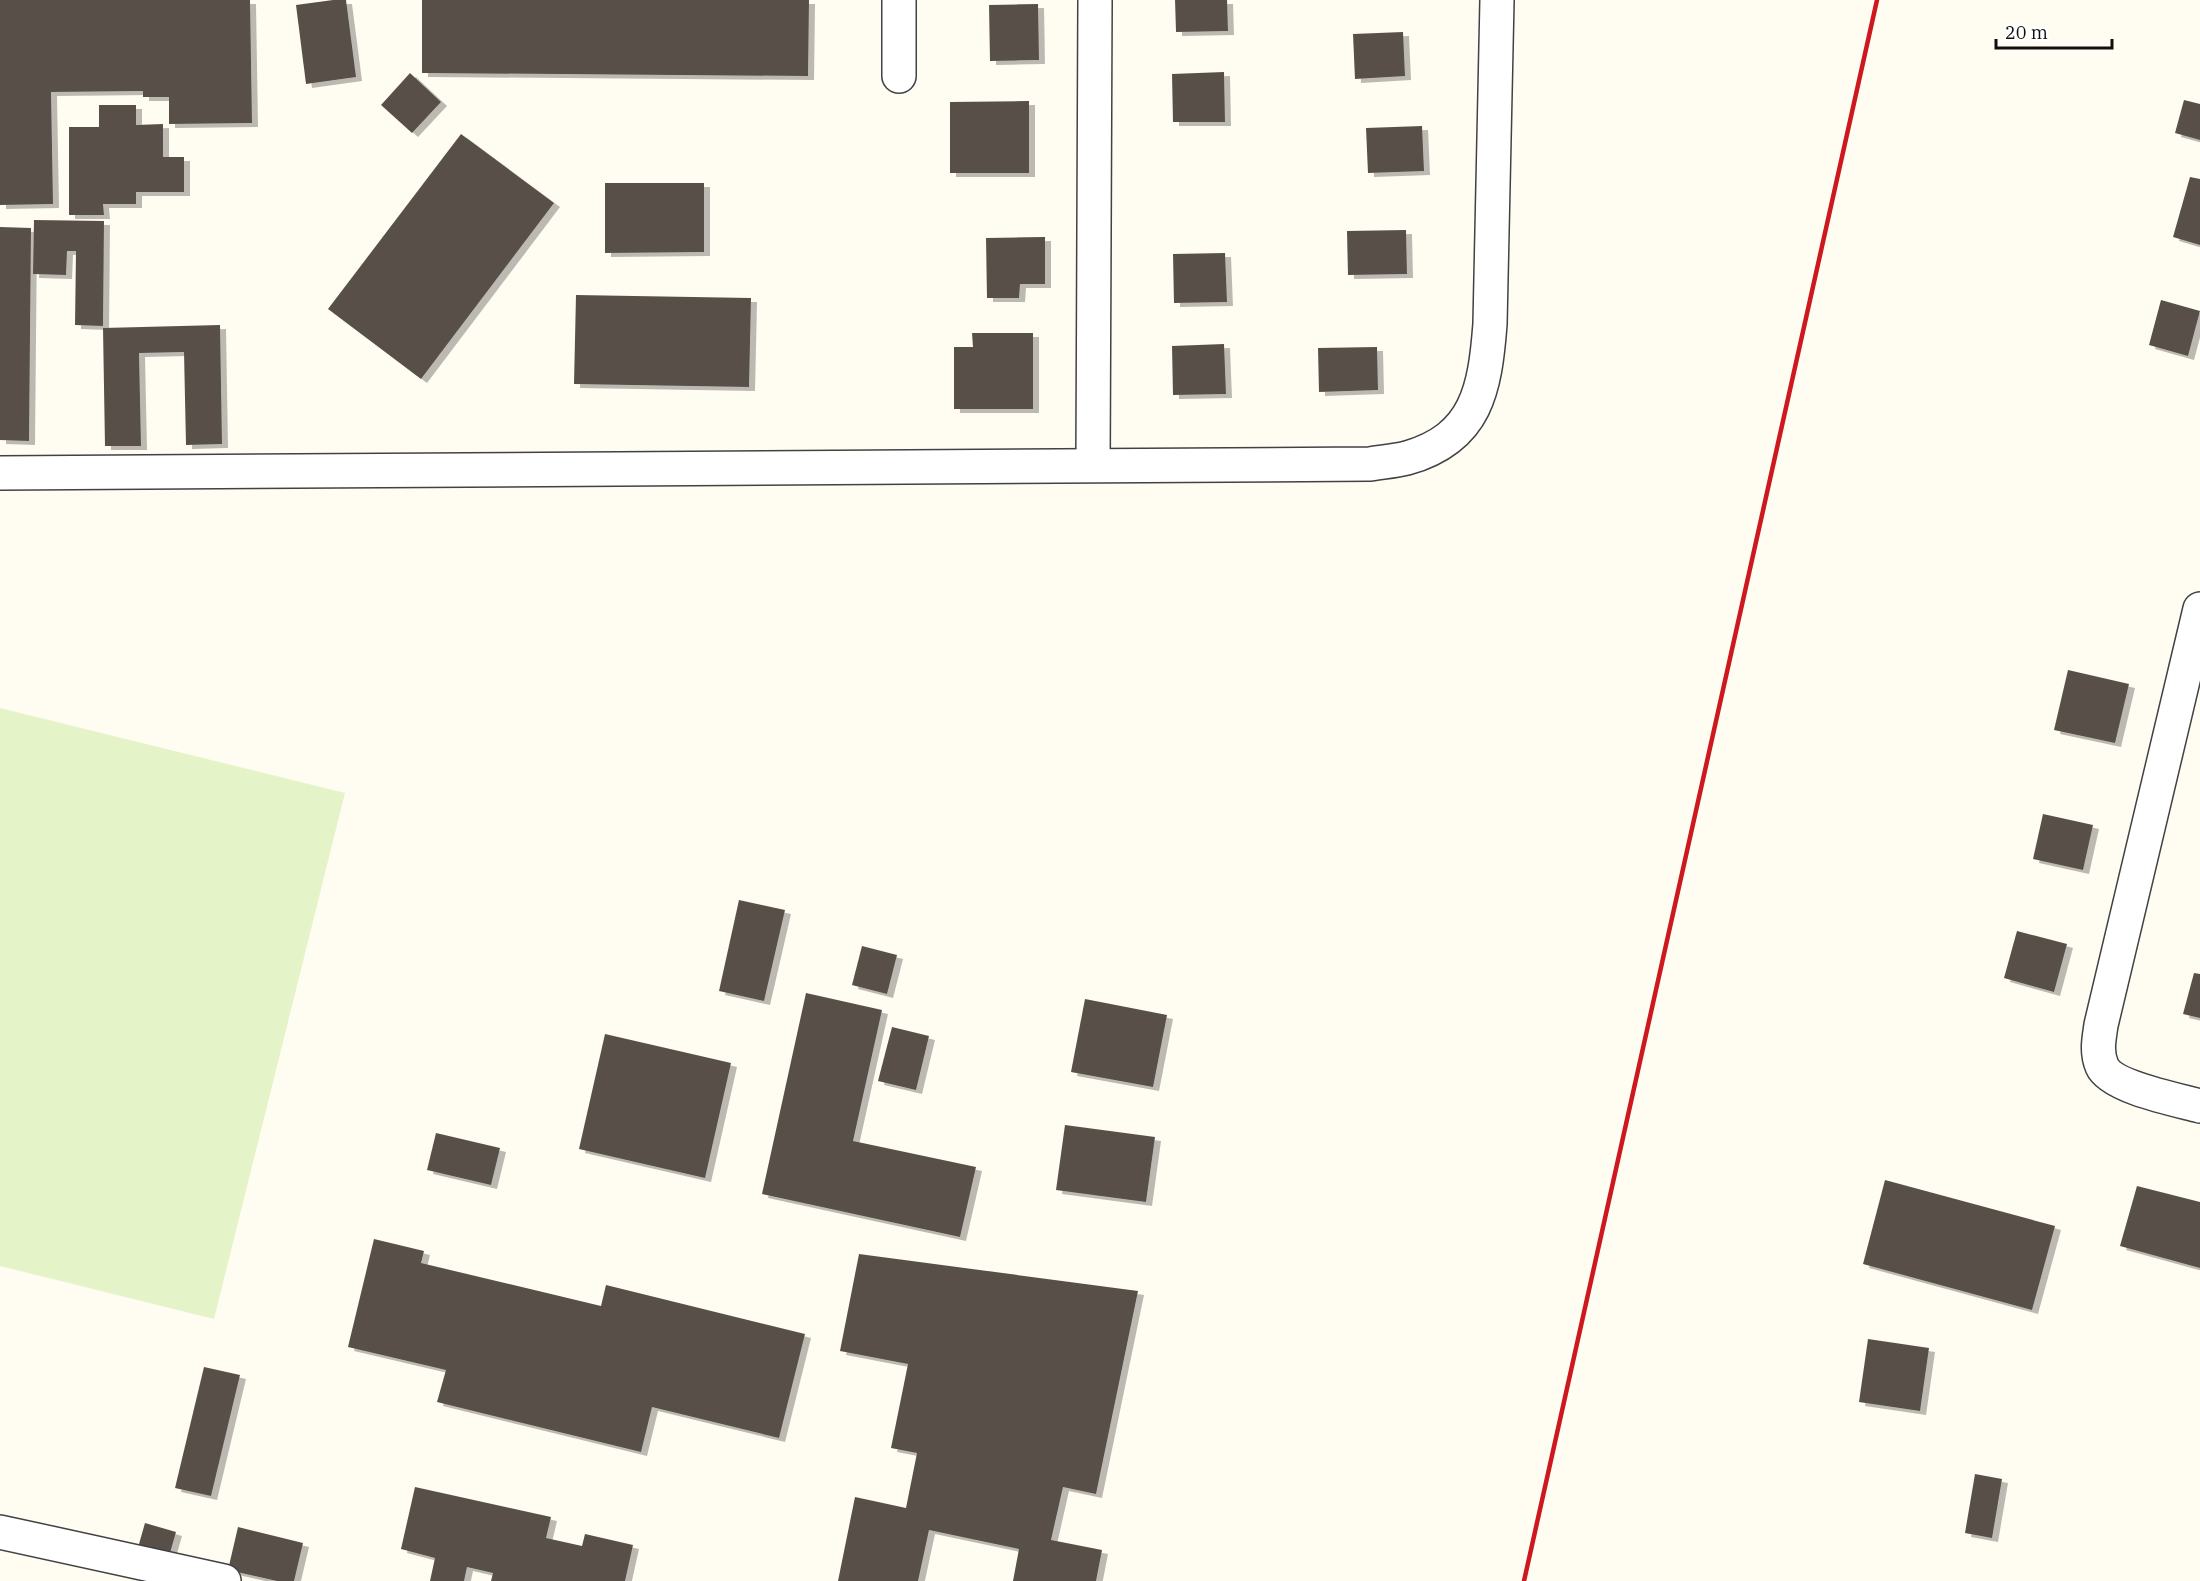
<svg xmlns="http://www.w3.org/2000/svg" width="2200" height="1581" viewBox="0 0 2200 1581" font-family="'IBM Plex Serif',serif">
  <style>
    .pitch { fill: #e5f4c8 }
    .building { fill: #59504a; filter: url(#shadow) }
    .lines { fill: none; stroke-linecap: round; stroke-linejoin: round }
    .street-casing { stroke: #424242; stroke-width: 36 }
    .street { stroke: #fff; stroke-width: 33 }
    .rail { stroke: #cd181f; stroke-width: 4.5 }
  </style>
  <defs>
    <filter id="shadow"><feDropShadow dx="6" dy="4" stdDeviation="0" flood-color="#0004"/></filter>
  </defs>
  <rect width="100%" height="100%" fill="#fffcf1"/>
  <!-- pitch -->
  <polygon class="pitch" points="0,708 345,793 214,1319 0,1266"/>
  <!-- building -->
  <g class="building">
    <polygon points="0,0 250,0 252,123 169,124 169,97 143,97 143,91 51,92 53,204 0,205"/>
    <polygon points="333,0 346,0 356,77 306,84 296,5"/>
    <polygon points="422,0 809,0 808,76 422,73"/>
    <polygon points="1175,0 1227,0 1228,31 1176,32"/>
    <polygon points="1038,4 1039,60 990,61 989,5"/>
    <polygon points="1403,32 1405,76 1355,79 1353,34"/>
    <polygon points="1224,72 1225,122 1173,122 1172,74"/>
    <polygon points="410,73 441,102 412,133 381,105"/>
    <polygon points="2184,100 2200,104 2200,140 2175,133"/>
    <polygon points="1029,101 1029,173 950,173 950,102"/>
    <polygon points="99,105 136,105 136,125 163,124 163,157 184,157 184,192 136,192 136,204 103,204 104,215 69,215 69,127 99,127"/>
    <polygon points="1422,126 1424,171 1368,173 1366,128"/>
    <polygon points="461,134 554,203 421,379 328,309"/>
    <polygon points="2190,177 2200,179 2200,245 2173,237"/>
    <polygon points="605,183 704,183 704,252 605,253"/>
    <polygon points="34,220 104,221 103,326 75,325 76,251 67,251 66,275 33,274"/>
    <polygon points="0,227 31,228 29,441 0,440"/>
    <polygon points="1406,230 1407,274 1348,275 1347,231"/>
    <polygon points="1045,237 1045,284 1020,284 1019,298 987,298 986,238"/>
    <polygon points="1225,253 1227,302 1174,303 1173,254"/>
    <polygon points="576,295 751,298 749,387 574,384"/>
    <polygon points="2161,300 2200,311 2188,356 2149,345"/>
    <polygon points="220,325 222,444 186,445 184,352 139,353 141,446 105,446 103,328"/>
    <polygon points="972,333 1033,333 1033,409 954,409 954,347 973,347"/>
    <polygon points="1224,344 1226,394 1173,395 1172,346"/>
    <polygon points="1377,347 1378,390 1319,392 1318,348"/>
    <polygon points="2068,670 2129,684 2115,743 2054,730"/>
    <polygon points="2043,814 2093,825 2083,870 2033,859"/>
    <polygon points="739,900 785,910 764,1001 719,991"/>
    <polygon points="2017,931 2067,944 2054,992 2004,978"/>
    <polygon points="862,946 897,955 887,994 852,985"/>
    <polygon points="2194,973 2200,974 2200,1018 2183,1014"/>
    <polygon points="806,993 882,1010 853,1141 976,1167 960,1237 762,1194"/>
    <polygon points="1085,999 1167,1015 1153,1087 1071,1072"/>
    <polygon points="892,1027 929,1036 916,1090 878,1081"/>
    <polygon points="605,1034 731,1063 705,1178 579,1149"/>
    <polygon points="1065,1125 1155,1137 1146,1202 1056,1190"/>
    <polygon points="436,1133 500,1148 491,1185 427,1170"/>
    <polygon points="1885,1180 2055,1226 2032,1310 1863,1264"/>
    <polygon points="2137,1186 2200,1202 2200,1268 2120,1246"/>
    <polygon points="374,1239 424,1251 421,1263 601,1306 606,1285 805,1334 779,1438 652,1407 641,1452 437,1402 446,1370 348,1347"/>
    <polygon points="859,1254 1138,1291 1096,1494 1063,1487 1051,1540 1102,1550 1096,1581 1013,1581 1019,1549 929,1530 918,1581 838,1581 855,1497 906,1508 917,1453 891,1448 908,1364 840,1351"/>
    <polygon points="1868,1339 1929,1348 1920,1411 1859,1402"/>
    <polygon points="204,1367 240,1375 211,1496 175,1488"/>
    <polygon points="1975,1474 2002,1479 1992,1538 1965,1533"/>
    <polygon points="415,1487 551,1517 546,1538 582,1546 585,1534 633,1545 625,1581 491,1581 493,1573 467,1567 464,1581 430,1581 435,1558 401,1549"/>
    <polygon points="145,1523 176,1532 168,1560 137,1551"/>
    <polygon points="238,1527 303,1543 294,1581 277,1581 228,1570"/>
  </g>
  <g class="lines">
    <!-- street casing -->
    <g class="street-casing">
      <g id="street">
        <polyline points="899,76 899,0"/>
        <polyline points="1093,464 1095,0"/>
        <path d="M0 473 1370 464C1382 462 1395 461 1407 458 1477 438 1485 389 1490 324L1497 0"/>
        <path d="M2200 609 2101 1025C2099 1039 2096 1052 2102 1066 2111 1087 2178 1100 2200 1106"/>
        <polyline points="0,1532 224,1581"/>
      </g>
    </g>
    <!-- street -->
    <use href="#street" class="street"/>
    <!-- rail -->
    <polyline class="rail" points="1524,1581 1877,0"/>
  </g>
  <!-- scale -->
  <path d="M1996 39v9h116v-9" fill="none" stroke="#0f0f0f" stroke-width="3"/>
  <text x="2005" y="39" font-size="18" fill="#0f0f0f" stroke="#ffffff" stroke-width="4.5" paint-order="stroke">20 m</text>
</svg>
